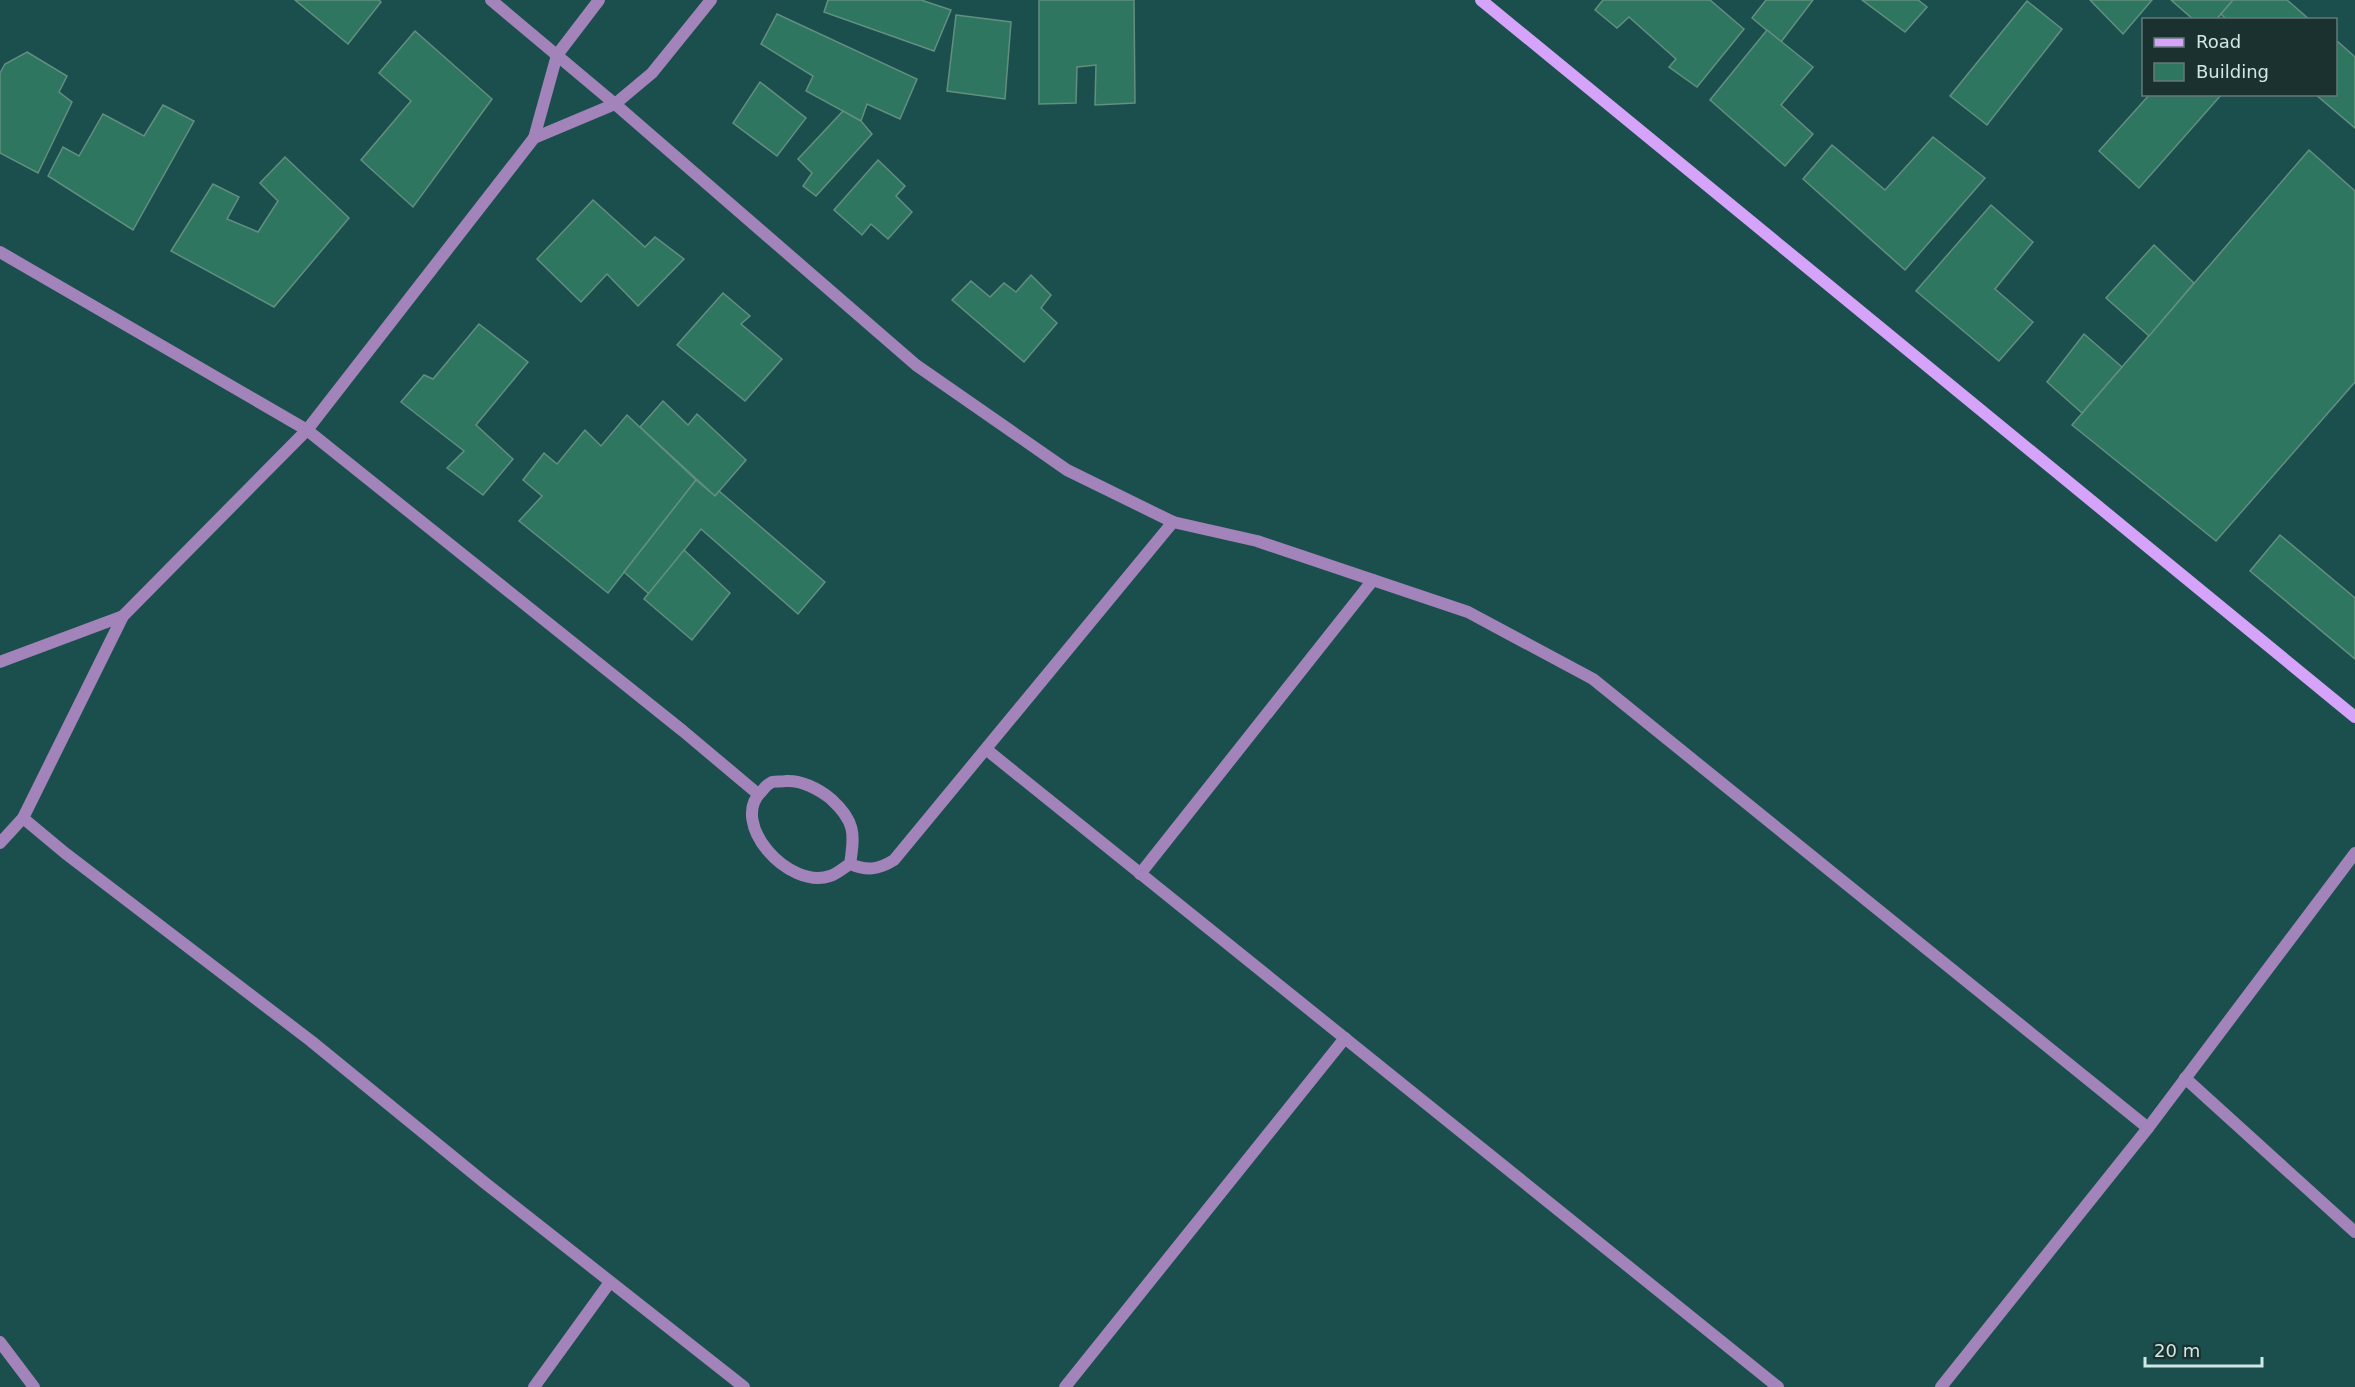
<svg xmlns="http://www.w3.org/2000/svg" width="2355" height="1387" viewBox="0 0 2355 1387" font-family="'DejaVu Sans',sans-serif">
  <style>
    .building { fill: #2f7660; stroke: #628f7f; stroke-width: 1.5 }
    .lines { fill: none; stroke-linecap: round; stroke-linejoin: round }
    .street { stroke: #a283ba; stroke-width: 12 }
    .secondary { stroke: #d6a3fa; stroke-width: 12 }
  </style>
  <rect width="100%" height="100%" fill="#1b4f4d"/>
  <!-- building -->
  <g class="building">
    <polygon points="295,0 379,0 381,2 348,44"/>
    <polygon points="828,0 921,0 951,10 934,51 824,12"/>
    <polygon points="1039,0 1134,0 1135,103 1095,105 1096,65 1077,67 1076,103 1039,104"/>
    <polygon points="1603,0 1710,0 1744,29 1697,87 1669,67 1676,59 1629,17 1617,28 1595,10"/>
    <polygon points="1766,0 1813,0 1781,42 1752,18"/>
    <polygon points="1862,0 1918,0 1927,7 1905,32"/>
    <polygon points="2090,0 2152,0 2123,34"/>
    <polygon points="2171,0 2233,0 2216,20 2194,20"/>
    <polygon points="2233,0 2287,0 2310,20 2227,20 2221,14"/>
    <polygon points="2027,1 2062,29 1987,125 1950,96"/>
    <polygon points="777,14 917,79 900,119 867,104 861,121 806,91 813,76 761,44"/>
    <polygon points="956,15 1011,22 1005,99 947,91"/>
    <polygon points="1767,30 1813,67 1781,105 1813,134 1785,166 1710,100"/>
    <polygon points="415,31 492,99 413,207 361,160 411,101 379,73"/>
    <polygon points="2336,40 2355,57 2355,128 2315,94 2336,94"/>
    <polygon points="27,52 67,76 59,92 72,102 38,173 0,153 0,73 5,64"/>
    <polygon points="760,82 806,118 777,156 733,123"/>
    <polygon points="2150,94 2222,94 2139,188 2099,151"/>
    <polygon points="163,105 194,121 133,230 48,176 63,147 79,156 103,114 144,136"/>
    <polygon points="843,111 861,121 872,134 816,196 803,186 812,173 798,159"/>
    <polygon points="1933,137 1985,178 1905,270 1803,179 1832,145 1885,190"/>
    <polygon points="2309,150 2355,191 2355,382 2216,541 2072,425"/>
    <polygon points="285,157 349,218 274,307 171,251 213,184 239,197 227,219 258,232 278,201 260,183"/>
    <polygon points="878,160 905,186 896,196 912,212 888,239 871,224 862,235 834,210"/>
    <polygon points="593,200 645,247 655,237 684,259 638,306 607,274 581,302 537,259"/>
    <polygon points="1991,205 2033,242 1995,289 2033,322 1999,361 1916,291"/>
    <polygon points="2154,245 2194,283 2149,336 2106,298"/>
    <polygon points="1031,275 1051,295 1041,308 1057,323 1024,362 952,300 971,281 990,297 1004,283 1016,292"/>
    <polygon points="723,293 750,316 741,324 782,359 745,401 677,345"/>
    <polygon points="479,324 528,362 476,425 513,459 483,495 447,468 464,451 401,402 424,375 433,379"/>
    <polygon points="2084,334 2122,367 2082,413 2047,382"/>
    <polygon points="663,401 688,425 697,414 746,460 715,496 640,427"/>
    <polygon points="627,415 696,480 608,593 519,521 542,496 523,480 544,453 557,464 585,430 601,446"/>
    <polygon points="696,480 715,496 719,491 825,582 798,614 701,529 649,594 624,572"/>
    <polygon points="2280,535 2355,598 2355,659 2250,571"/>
    <polygon points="684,550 730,593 692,640 644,599"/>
  </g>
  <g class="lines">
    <!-- street -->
    <g class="street">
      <polyline points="491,0 615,104 916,365 1067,470 1173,522 1257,541 1468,612 1593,679 2148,1128"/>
      <polyline points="534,138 615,104 652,73 711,0"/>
      <polyline points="0,252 307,430 683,731 758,794"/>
      <polyline points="0,662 123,616"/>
      <polyline points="987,750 1778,1387"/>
      <polyline points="23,818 65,853 311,1041 485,1183 744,1387"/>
      <polyline points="0,843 23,818 123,616 307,430 534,138 557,55 599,0"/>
      <path d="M850 864C855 833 855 821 831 799 819 789 801 780 786 781 782 782 776 781 772 782 768 784 764 788 762 791 728 822 788 890 830 876 837 874 843 868 850 864 867 871 878 870 894 860L1173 522"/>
      <polyline points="1140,874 1373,580"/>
      <polyline points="2185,1078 2355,1232"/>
      <polyline points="0,1342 34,1387"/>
      <polyline points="534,1387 610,1282"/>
      <polyline points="1065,1387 1345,1038"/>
      <polyline points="1941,1387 2148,1128 2355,853"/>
    </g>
    <!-- secondary -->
    <polyline class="secondary" points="1481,0 2355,717"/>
  </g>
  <!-- legend -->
  <rect x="2142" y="18" width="195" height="78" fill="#1b312f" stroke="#637a78" stroke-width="1.5"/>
  <rect x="2154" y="38" width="30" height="9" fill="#d6a3fa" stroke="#637a78" stroke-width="1.5"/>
  <text x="2196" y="48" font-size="18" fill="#cee8e5">Road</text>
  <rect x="2154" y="63" width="30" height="18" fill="#2f7660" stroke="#637a78" stroke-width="1.5"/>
  <text x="2196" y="78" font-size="18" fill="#cee8e5">Building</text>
  <!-- scale -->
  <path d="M2145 1357v9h117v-9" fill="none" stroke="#cee8e5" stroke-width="3"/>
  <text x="2154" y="1357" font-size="18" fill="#cee8e5" stroke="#1b312f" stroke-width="4.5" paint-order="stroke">20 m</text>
</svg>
